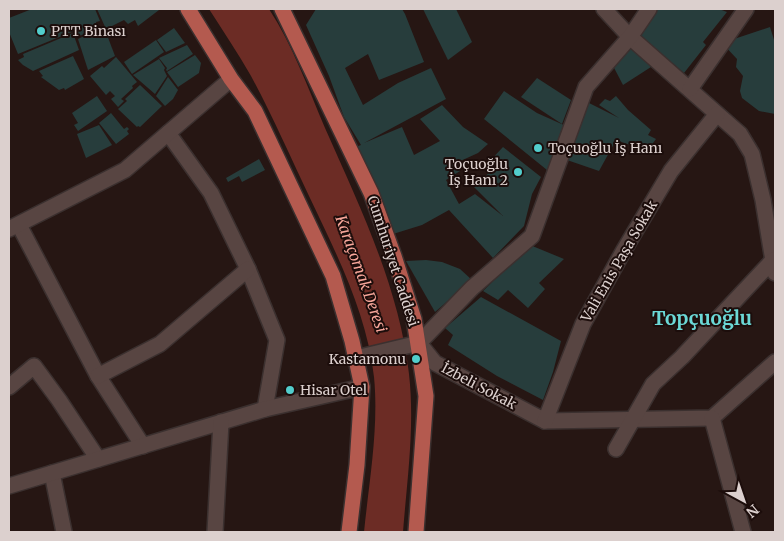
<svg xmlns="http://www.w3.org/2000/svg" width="784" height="541" viewBox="0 0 784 541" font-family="Merriweather,serif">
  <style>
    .water { fill: #6c2c25 }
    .building { fill: #273d3c }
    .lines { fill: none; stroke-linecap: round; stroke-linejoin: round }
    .minor-casing { stroke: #3b302f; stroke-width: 18 }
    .major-casing { stroke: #3b302f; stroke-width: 18 }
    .minor { stroke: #584542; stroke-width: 15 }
    .major { stroke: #b45a4f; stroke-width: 15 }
    .poi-dot { fill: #52cdcc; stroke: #1c0d0b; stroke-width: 2 }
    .labels { text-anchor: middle; stroke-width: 4; stroke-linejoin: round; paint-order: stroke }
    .poi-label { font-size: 14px; fill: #dcd0ce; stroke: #1c0d0b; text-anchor: start }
    .street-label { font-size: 14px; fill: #dcd0ce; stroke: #1c0d0b }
    .water-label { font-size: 15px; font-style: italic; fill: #f7a69a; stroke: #1c0d0b }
    .district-label { font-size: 19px; font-weight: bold; fill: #6bd8d6; stroke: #1c0d0b }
  </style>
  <rect width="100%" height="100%" fill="#261613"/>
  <!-- water -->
  <path class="water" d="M209 9H269C293 46 308 88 325 128 360 207 399 287 409 374 415 427 407 480 403 532H364C369 482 379 428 374 377 367 313 336 253 309 196 290 156 272 115 251 76 238 53 223 31 209 9Z"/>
  <!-- building -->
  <g class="building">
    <polygon points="32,9 95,9 100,21 96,22 97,26 90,29 91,32 76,37 74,31 18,54 9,32 9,18"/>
    <polygon points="97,9 158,9 159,10 138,26 135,20 128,24 124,20 106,29"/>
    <polygon points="316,9 402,9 405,14 424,62 379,80 368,54 345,68 363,105 398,83 431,68 446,99 364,143 402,127 414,155 440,141 420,119 442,105 463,127 488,144 478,153 456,163 460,171 446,180 459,204 475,194 503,216 474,187 494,168 488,163 503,147 541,177 532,194 524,226 493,258 449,210 422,225 393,234 350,149 361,145 344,117 329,76 306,25"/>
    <polygon points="423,9 456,9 472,42 448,60"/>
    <polygon points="655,9 719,9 727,12 703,42 706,45 684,73 638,34"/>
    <polygon points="104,27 115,56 88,70 78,39"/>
    <polygon points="770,27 775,43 775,114 759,111 742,98 740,91 743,76 736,67 737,59 722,43"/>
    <polygon points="174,28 185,43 166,52 157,40"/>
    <polygon points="73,33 79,50 33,71 23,65 18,60 24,57 23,54"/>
    <polygon points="156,40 164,52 132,74 124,62"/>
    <polygon points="187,45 193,54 167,71 166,70 167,68 159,58"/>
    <polygon points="630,46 651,67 623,85 611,62"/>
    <polygon points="195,55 201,63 199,73 178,87 167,72"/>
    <polygon points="73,56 84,79 65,90 64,88 59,90 41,77 43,76 39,71"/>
    <polygon points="116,57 137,82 132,86 133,88 121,99 124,101 118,107 111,99 115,96 110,91 106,95 90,76 102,66 104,68"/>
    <polygon points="159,59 165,68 164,70 167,76 155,94 133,75"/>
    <polygon points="168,77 178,90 173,99 165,106 156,96"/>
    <polygon points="537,78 571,100 562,124 521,97"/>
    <polygon points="140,85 162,106 140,127 138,126 137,127 118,109 127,101 125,99"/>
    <polygon points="504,91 537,113 566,126 547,170 484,119"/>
    <polygon points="97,96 107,111 78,131 74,125 78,123 72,113"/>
    <polygon points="616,96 628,110 651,130 648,135 656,139 647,151 616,140 599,171 567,160 585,101 619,118 599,105 605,99 610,101"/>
    <polygon points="111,113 124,129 127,127 129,129 127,131 129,134 116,144 99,123"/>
    <polygon points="99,125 112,145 86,158 77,134"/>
    <polygon points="259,159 265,170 242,182 239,176 228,182 226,178"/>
    <polygon points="530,245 564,259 539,283 545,289 528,308 508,290 498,300 483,291"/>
    <polygon points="426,260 442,262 460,269 472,280 435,312 406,261"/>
    <polygon points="481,297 561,341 553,372 543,400 497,376 448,345 453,335 445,328"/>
  </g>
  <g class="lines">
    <!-- minor casing -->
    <g class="minor-casing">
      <g id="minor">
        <polyline points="604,9 630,37 740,134 752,154 763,200 775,273"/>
        <polyline points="690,89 746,9"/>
        <polyline points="168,133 211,193 248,269 277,340 265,409"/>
        <polyline points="19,225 98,376 143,446"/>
        <polyline points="9,229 125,170 231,79"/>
        <polyline points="419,343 435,363 545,421 712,418 775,362"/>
        <polyline points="356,358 419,343 472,288 532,236 586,87 630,37 649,9"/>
        <polyline points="98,376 160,344 248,269"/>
        <polyline points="9,387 34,366 59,400 98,459"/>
        <polyline points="712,418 743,532"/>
        <polyline points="545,421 583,324 624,250 671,171 717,114"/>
        <polyline points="616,449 653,384 682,357 773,260"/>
        <polyline points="52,473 64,532"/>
        <polyline points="9,486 265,409 362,387"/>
        <polyline points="215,532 221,422"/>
      </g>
    </g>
    <!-- major casing -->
    <g class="major-casing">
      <g id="major">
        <polyline points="188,9 231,79 255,111 333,276 352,341 362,387 357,465 349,532"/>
        <polyline points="282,9 371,193 394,256 414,319 426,396 416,532"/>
      </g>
    </g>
    <!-- minor -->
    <use href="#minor" class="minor"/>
    <!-- major -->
    <use href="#major" class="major"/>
  </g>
  <!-- markers -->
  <g class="poi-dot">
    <circle cx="41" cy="31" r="5"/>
    <circle cx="538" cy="148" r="5"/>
    <circle cx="518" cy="172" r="5"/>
    <circle cx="416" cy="359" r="5"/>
    <circle cx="290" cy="390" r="5"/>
  </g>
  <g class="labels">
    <!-- poi labels -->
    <g class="poi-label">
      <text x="51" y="36">PTT Binası</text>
      <text x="548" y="153">Toçuoğlu İş Hanı</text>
      <text x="508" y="169" text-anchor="end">Toçuoğlu<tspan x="508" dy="16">İş Hanı 2</tspan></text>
      <text x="406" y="364" text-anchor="end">Kastamonu</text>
      <text x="300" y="395">Hisar Otel</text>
    </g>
    <!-- street labels -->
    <g class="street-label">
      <text transform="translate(393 261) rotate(72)" y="5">Cumhuriyet Caddesi</text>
      <text transform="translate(619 261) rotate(-60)" y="5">Vali Enis Paşa Sokak</text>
      <text transform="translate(479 386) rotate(28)" y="5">İzbeli Sokak</text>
    </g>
    <!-- water labels -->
    <g class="water-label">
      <text transform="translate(361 274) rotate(70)" y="5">Karaçomak Deresi</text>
    </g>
    <!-- district labels -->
    <g class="district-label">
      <text x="702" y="325">Topçuoğlu</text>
    </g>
  </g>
  <!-- border -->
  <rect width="784" height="541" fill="none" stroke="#dcd0ce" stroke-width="20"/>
  <!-- north arrow -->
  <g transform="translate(744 501) rotate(140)" stroke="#1c0d0b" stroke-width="4" paint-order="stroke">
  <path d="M0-4L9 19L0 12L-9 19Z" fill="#dcd0ce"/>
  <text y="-8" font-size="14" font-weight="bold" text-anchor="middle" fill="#dcd0ce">N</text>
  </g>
</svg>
